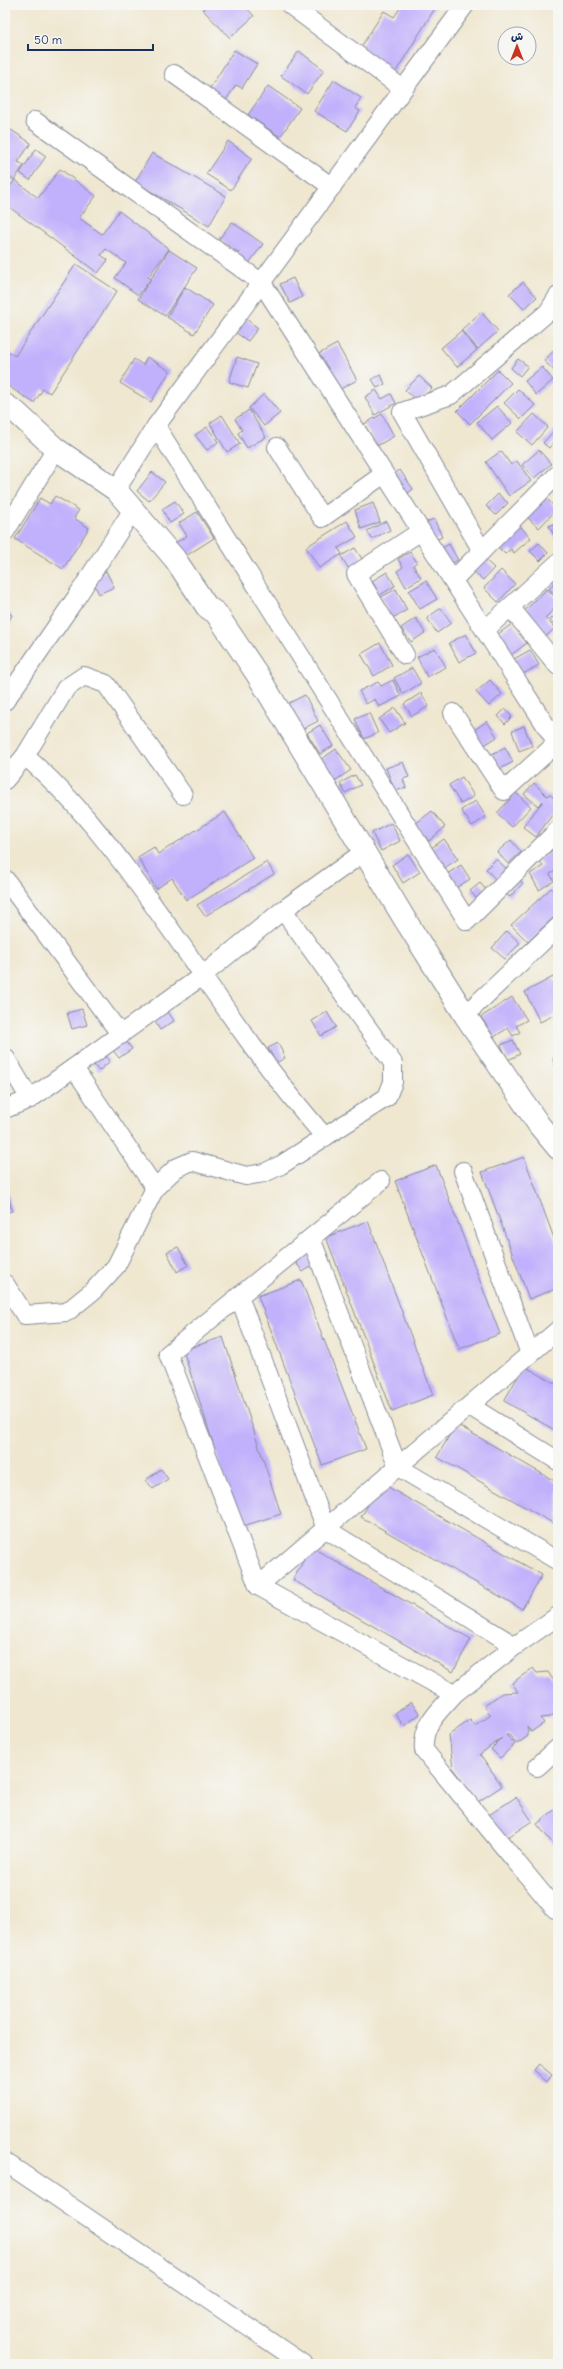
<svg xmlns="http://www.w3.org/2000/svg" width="563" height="2369" viewBox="0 0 563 2369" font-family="Delius,'Playpen Sans Arabic',sans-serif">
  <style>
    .building { fill: #c1b0fc }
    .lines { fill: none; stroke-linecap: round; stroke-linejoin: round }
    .minor-casing { stroke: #858b97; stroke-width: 20 }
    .major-casing { stroke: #858b97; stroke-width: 24 }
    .minor { stroke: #fff; stroke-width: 18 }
    .major { stroke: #fff; stroke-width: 22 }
  </style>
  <rect width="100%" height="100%" fill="#f6f6f2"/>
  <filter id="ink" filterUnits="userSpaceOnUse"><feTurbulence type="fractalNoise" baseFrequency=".025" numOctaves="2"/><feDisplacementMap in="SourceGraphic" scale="8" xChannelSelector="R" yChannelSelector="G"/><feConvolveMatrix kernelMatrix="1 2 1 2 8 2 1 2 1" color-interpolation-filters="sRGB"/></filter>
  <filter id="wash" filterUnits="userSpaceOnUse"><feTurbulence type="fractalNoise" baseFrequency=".012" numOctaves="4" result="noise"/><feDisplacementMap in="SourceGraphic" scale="16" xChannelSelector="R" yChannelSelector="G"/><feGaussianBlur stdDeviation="0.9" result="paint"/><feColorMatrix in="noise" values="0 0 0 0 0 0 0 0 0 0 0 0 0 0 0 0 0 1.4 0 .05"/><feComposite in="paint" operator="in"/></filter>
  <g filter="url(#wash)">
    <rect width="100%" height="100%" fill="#efe7d0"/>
    <g id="blocks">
      <!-- building -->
      <g class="building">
        <polygon points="208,5 244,5 254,16 230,38 203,10"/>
        <polygon points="402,5 437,5 395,73 359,50 384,11 394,17"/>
        <polygon points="234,50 257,64 242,88 236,85 224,103 207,93"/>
        <polygon points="299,51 324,70 307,94 281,76"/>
        <polygon points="334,80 361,98 355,108 360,111 347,131 314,111"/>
        <polygon points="268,86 300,108 280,137 248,115"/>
        <polygon points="5,126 31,143 18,162 24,165 14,180 5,174"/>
        <polygon points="228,141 252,158 231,190 206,174"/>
        <polygon points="36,149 46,156 30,180 20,173"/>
        <polygon points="152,153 226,196 209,226 135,182"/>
        <polygon points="60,169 96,196 79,218 102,234 119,211 169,249 148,277 151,279 138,295 115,278 126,263 106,249 101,255 108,260 98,273 5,204 5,193 15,180 38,198"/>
        <polygon points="232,222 263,244 247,266 235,258 239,253 219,239"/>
        <polygon points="169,250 197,268 165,316 138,299"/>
        <polygon points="76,264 117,291 50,393 43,389 34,403 5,384 5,349 15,356"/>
        <polygon points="293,278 302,297 290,303 280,284"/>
        <polygon points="523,282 537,297 524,309 509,294"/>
        <polygon points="185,287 213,305 194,334 167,317"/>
        <polygon points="481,312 498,331 478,349 461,330"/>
        <polygon points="245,318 258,328 248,341 235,332"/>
        <polygon points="461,331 477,350 457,367 441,348"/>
        <polygon points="337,344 357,380 335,392 315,356"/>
        <polygon points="558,346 558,374 544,361"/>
        <polygon points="147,357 170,371 151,402 120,383 134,359 143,365"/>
        <polygon points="237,357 257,364 248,388 229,382"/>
        <polygon points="518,359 528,366 520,376 511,368"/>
        <polygon points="542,367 553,380 536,395 525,381"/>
        <polygon points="498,370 511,383 470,424 457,411"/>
        <polygon points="381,375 385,384 377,388 372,379"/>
        <polygon points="419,376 432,388 419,403 405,390"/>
        <polygon points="518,389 535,405 521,419 504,403"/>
        <polygon points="376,390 382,399 391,394 396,403 375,415 365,397"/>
        <polygon points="264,394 280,413 264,426 249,408"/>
        <polygon points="497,406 512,423 492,440 477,422"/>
        <polygon points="249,410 266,437 247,448 238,433 242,430 235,419"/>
        <polygon points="382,414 394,436 377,446 364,424"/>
        <polygon points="534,414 548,427 532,445 517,432"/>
        <polygon points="222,415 240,444 227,452 210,423"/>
        <polygon points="558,426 558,437 549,448 543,443"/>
        <polygon points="207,427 218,442 207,450 195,435"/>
        <polygon points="539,450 551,464 534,478 522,465"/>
        <polygon points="501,451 511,465 517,461 531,481 509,496 486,462"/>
        <polygon points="400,470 413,489 403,497 389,477"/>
        <polygon points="152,472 165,482 149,501 137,491"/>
        <polygon points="498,494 508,503 496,515 486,506"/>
        <polygon points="55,496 79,510 74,518 89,528 63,569 15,539 40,498 50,504"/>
        <polygon points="545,497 557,509 539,528 527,517"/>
        <polygon points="175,501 184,514 170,523 162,509"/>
        <polygon points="373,503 380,522 361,529 355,510"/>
        <polygon points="197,512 214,538 181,559 172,545 187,536 179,523"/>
        <polygon points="434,519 442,537 431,542 422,524"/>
        <polygon points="347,521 357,537 338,548 342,554 319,568 306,547"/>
        <polygon points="386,521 390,530 372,539 367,531"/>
        <polygon points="558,522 558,543 549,526"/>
        <polygon points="519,525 531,538 514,553 511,549 505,554 497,546"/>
        <polygon points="539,543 548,553 540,561 530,551"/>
        <polygon points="449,544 458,560 446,567 437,551"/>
        <polygon points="355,548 364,562 350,571 341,556"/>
        <polygon points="410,552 417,562 413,565 421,578 406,587 397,571 403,567 398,559"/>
        <polygon points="482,557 494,568 483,580 471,569"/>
        <polygon points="501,570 515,584 498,602 484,588"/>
        <polygon points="106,571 114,587 99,594 91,578"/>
        <polygon points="387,572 395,586 380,595 372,581"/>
        <polygon points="558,578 558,596 549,589"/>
        <polygon points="426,581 437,599 420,609 409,591"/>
        <polygon points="396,589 407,610 392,618 381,597"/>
        <polygon points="547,589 558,600 558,605 545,618 555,628 542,640 519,616"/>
        <polygon points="441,608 451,623 437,633 427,618"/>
        <polygon points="5,611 12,615 5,629"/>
        <polygon points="558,612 558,629 550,620"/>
        <polygon points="416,618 425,633 411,642 401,628"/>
        <polygon points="513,623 527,643 507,658 493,638"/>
        <polygon points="466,634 476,653 459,662 449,643"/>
        <polygon points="380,643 392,665 374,676 361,654"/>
        <polygon points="435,648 446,667 427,677 417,657"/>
        <polygon points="530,650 539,665 523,674 514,659"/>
        <polygon points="412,668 421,683 403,694 394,678"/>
        <polygon points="393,680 401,696 379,707 375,699 366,704 359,691 378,682 381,686"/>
        <polygon points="490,680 502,694 489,706 476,692"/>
        <polygon points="421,693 429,706 412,716 404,704"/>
        <polygon points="305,695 318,721 301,730 287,704"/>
        <polygon points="395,708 405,723 389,733 379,719"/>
        <polygon points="505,709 512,717 505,724 498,716"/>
        <polygon points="369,713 378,733 364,739 355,719"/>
        <polygon points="487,721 497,737 483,746 473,731"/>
        <polygon points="320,725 333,746 320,754 307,733"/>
        <polygon points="524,726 532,746 519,751 512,731"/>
        <polygon points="505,747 513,762 498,770 490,755"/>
        <polygon points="336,749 351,770 333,782 319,761"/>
        <polygon points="403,762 409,777 403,779 406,788 395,791 386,768"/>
        <polygon points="355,775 361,785 345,793 340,783"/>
        <polygon points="462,777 474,796 461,804 449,785"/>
        <polygon points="534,783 547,796 549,794 558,801 558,807 536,837 523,827 543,801 538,806 524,794"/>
        <polygon points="516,793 531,807 512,827 497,813"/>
        <polygon points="476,801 486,817 472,826 461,810"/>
        <polygon points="432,811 445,827 429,841 415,824"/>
        <polygon points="225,812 253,858 186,900 172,878 156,889 138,857 154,847 158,854"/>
        <polygon points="391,823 400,841 381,851 372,833"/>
        <polygon points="444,839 458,859 443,869 430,849"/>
        <polygon points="511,840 521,852 508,864 497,852"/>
        <polygon points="558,847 558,869 550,874 554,881 539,890 530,874 543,866 538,859"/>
        <polygon points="408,854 420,872 403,883 392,865"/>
        <polygon points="496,859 509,871 498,882 486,869"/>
        <polygon points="267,862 274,874 205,916 197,905"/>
        <polygon points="461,865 470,879 456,888 447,874"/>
        <polygon points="518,879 523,883 510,897 505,893"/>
        <polygon points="480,883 486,890 477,899 470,891"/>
        <polygon points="551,888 558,895 558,913 528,942 511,925"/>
        <polygon points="507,931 520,943 505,959 492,948"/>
        <polygon points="553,977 558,986 558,1013 540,1022 525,992"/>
        <polygon points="512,997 527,1020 516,1026 520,1032 513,1036 508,1028 494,1037 481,1017"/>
        <polygon points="165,1007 174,1021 160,1030 151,1015"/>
        <polygon points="82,1009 87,1025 72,1029 67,1013"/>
        <polygon points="327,1012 336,1027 321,1036 312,1021"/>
        <polygon points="119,1032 132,1049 119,1058 106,1041"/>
        <polygon points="513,1040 520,1054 508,1060 501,1045"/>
        <polygon points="278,1043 285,1058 276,1063 268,1048"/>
        <polygon points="558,1045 558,1073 553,1060"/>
        <polygon points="100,1048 110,1061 99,1071 88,1058"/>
        <polygon points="524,1157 558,1249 558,1288 529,1299 482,1172"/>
        <polygon points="436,1165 500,1334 459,1349 395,1181"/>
        <polygon points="8,1194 12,1211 5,1213 5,1195"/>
        <polygon points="368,1221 433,1395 392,1411 326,1237"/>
        <polygon points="178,1247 188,1265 177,1272 167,1252"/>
        <polygon points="305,1251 315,1264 303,1272 294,1260"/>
        <polygon points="301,1280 366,1449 322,1465 258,1296"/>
        <polygon points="223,1337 281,1514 240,1527 183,1350"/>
        <polygon points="524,1366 558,1385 558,1432 504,1401"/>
        <polygon points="456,1424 558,1483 558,1526 437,1457"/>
        <polygon points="161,1469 168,1479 153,1489 146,1480"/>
        <polygon points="381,1483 542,1575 522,1609 361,1517"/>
        <polygon points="311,1547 471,1639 453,1672 293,1580"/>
        <polygon points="533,1668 537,1673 548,1672 558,1687 558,1711 550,1717 540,1718 544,1723 531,1732 527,1726 528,1736 517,1744 509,1735 506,1735 515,1744 500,1758 491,1749 502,1738 480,1754 502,1786 478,1802 453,1769 449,1735 470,1720 475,1726 491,1715 484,1706 502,1693 518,1692 512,1683"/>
        <polygon points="411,1702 420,1714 404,1726 395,1714"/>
        <polygon points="516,1797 532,1821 505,1839 489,1815"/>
        <polygon points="558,1807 558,1840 553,1844 537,1824"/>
        <polygon points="539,2064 552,2075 547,2082 534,2070"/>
      </g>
    </g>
  </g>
  <g filter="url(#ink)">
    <use href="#blocks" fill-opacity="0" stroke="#858b97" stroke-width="1"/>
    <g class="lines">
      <!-- minor casing -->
      <g class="minor-casing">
        <g id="minor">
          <polyline points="290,5 403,89"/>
          <polyline points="174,74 332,187"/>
          <polyline points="35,121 262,283 557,743 504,791 453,713"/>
          <polyline points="156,426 467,921 558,830"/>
          <polyline points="277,447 322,518 384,474"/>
          <polyline points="116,490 156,426 465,5"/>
          <polyline points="5,532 56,449"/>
          <polyline points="482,551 402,412 451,395 548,312 558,296"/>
          <polyline points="453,580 558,474"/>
          <polyline points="510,607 558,666"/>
          <polyline points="485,630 558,563"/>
          <polyline points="405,655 356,574 421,531"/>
          <polyline points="5,701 76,598 134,508"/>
          <path d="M25 756C89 811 137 882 185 950 229 1014 274 1079 325 1137"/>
          <polyline points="5,780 25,756 66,688 84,676 106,684 183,795"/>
          <polyline points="5,879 121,1035"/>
          <polyline points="465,1015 558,927"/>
          <polyline points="5,1057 30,1099"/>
          <polyline points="74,1068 155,1188"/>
          <polyline points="5,1109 30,1099 202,976 283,910 364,852"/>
          <polyline points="463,1171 530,1354"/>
          <polyline points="311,1238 398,1467 558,1561"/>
          <polyline points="5,1284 25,1315 67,1312 94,1290 116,1266 155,1188 176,1168 192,1161 246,1176 264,1173 281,1165 387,1097 393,1082 393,1063 283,910"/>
          <polyline points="239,1296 326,1529 515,1646"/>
          <polyline points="558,1330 258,1586 454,1694 515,1646 558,1616"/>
          <polyline points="470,1406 558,1461"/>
          <polyline points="258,1586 168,1354 381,1181"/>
          <path d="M454 1694C438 1713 422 1724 424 1750L555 1909"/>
          <polyline points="537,1767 558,1748"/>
          <polyline points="5,2162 303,2364"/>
        </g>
      </g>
      <!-- major casing -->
      <g class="major-casing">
        <polyline id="major" points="5,405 17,413 56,449 116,490 175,559 207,607 216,613 257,674 404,918 465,1015 539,1125 558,1148"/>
      </g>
      <!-- minor -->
      <use href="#minor" class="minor"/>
      <!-- major -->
      <use href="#major" class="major"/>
    </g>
  </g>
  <!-- margin -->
  <rect width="563" height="2369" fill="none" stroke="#f6f6f2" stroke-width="20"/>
  <!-- north arrow -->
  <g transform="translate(517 46)"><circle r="19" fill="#f6f6f2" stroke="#9ea6b7"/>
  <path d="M0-3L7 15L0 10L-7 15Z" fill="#c8321e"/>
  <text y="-6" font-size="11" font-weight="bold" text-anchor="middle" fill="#1b2f5e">ش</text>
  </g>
  <!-- scale -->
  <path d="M28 44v6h125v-6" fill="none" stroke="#1b2f5e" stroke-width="2"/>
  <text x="34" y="44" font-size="12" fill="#1b2f5e" stroke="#f6f6f2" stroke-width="3" paint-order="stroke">50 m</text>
</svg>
